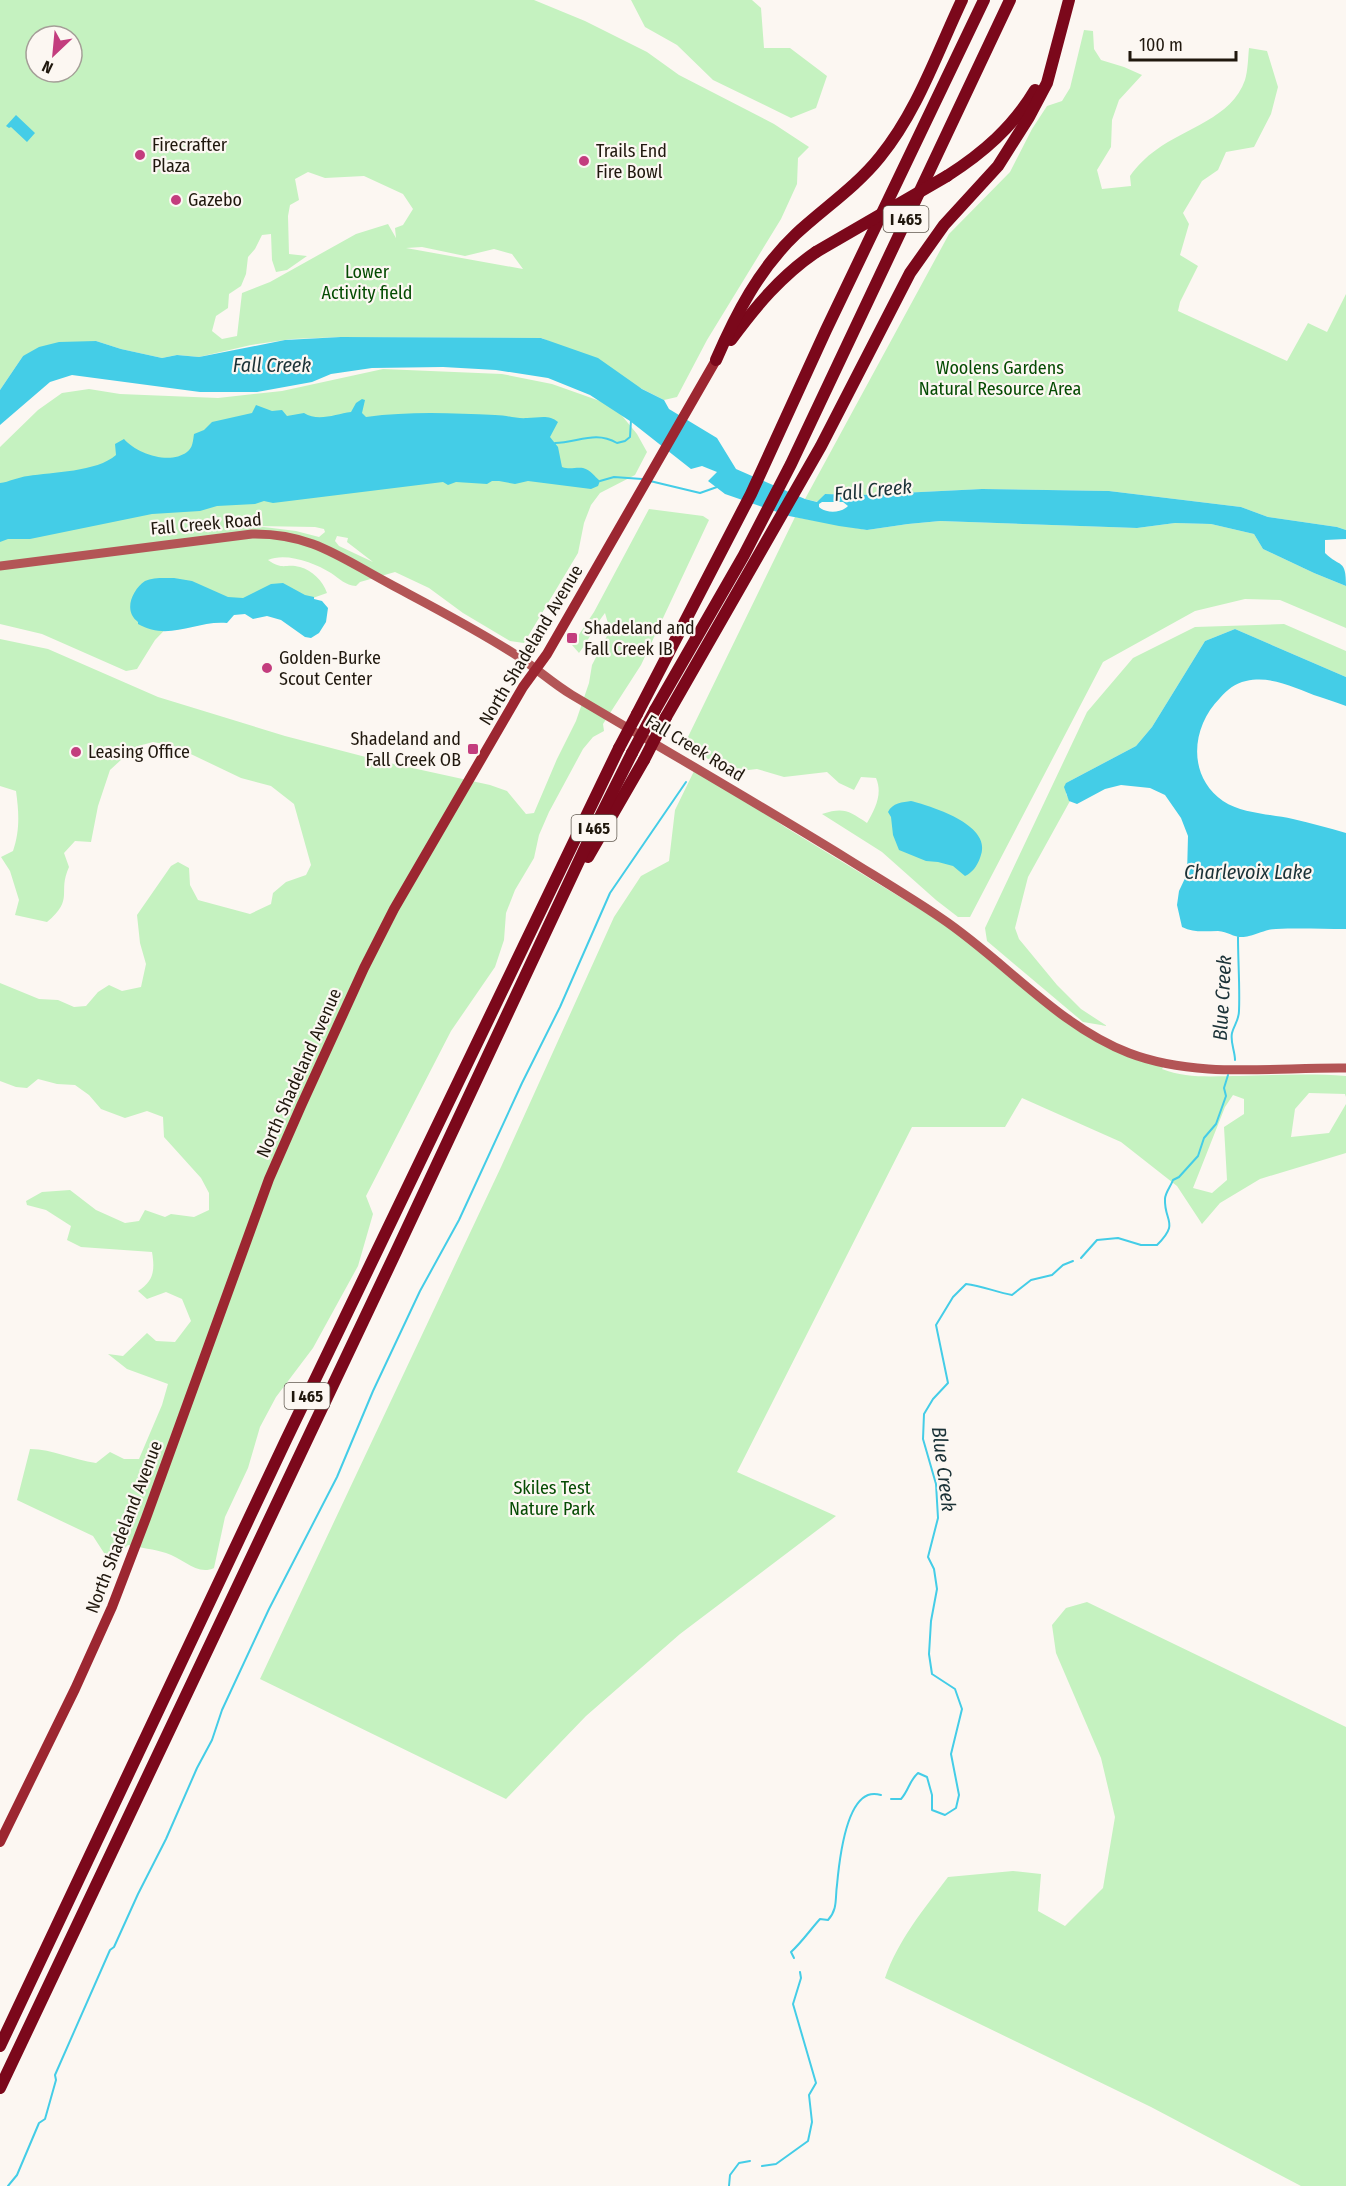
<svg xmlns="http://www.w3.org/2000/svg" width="1346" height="2186" viewBox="0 0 1346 2186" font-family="'Fira Sans Condensed',sans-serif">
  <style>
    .green { fill: #c5f2c0; fill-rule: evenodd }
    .water { fill: #44cde7; fill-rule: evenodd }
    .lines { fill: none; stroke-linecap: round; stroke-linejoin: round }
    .stream { stroke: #44cde7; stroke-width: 2 }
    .secondary { stroke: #b35556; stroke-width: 9 }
    .primary { stroke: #9c2731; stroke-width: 10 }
    .highway { stroke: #7b081b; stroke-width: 12 }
    .highway-bridge { stroke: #7b081b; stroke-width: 12 }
    .poi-dot { fill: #c33d7e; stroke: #fcf7f2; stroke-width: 2 }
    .labels { text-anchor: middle; stroke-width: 4.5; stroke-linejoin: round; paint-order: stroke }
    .shield { fill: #fcf7f2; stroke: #625b52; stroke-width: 1.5 }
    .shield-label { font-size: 16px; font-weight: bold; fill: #20180e }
    .poi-label { font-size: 18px; fill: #20180e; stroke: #fcf7f2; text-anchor: start }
    .park-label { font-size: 18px; fill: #044b02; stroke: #fcf7f2 }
    .street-label { font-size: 18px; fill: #20180e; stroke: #fcf7f2 }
    .water-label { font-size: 20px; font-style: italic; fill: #1b3237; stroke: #fcf7f2 }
  </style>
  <rect width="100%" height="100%" fill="#fcf7f2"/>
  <!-- green -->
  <g class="green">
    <path d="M0 0H534L585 21 647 52 679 75 774 124 809 147 798 158 797 184 781 219 707 340 677 397 664 400 542 338 341 337 292 339 251 345 199 357 177 355 162 358 121 349 96 341 23 356 0 390ZM36 36H72V72H36ZM308 172 325 178 364 176 403 194 413 209 403 225 395 228 396 238 388 224 356 234 270 282 242 293 237 336 222 339 212 331 216 316 228 308 229 294 241 286 246 274 248 257 255 249 262 235 271 234 272 260 276 272 287 270 307 256 289 254 288 216 290 205 299 200 295 179ZM422 247 465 256 494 249 512 254 523 269 406 248Z"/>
    <polygon points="631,0 752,0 761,8 764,48 790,48 827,76 816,108 791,118 713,80 677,45 645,27"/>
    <path d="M1084 30 1093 31 1094 49 1101 60 1124 67 1142 75 1119 100 1112 120 1111 147 1097 170 1102 189 1131 186 1130 176C1137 166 1146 157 1156 150 1185 128 1232 118 1245 80 1248 70 1248 58 1249 48L1267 51 1278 87 1271 114 1254 147 1226 152 1218 170 1202 181 1183 213 1189 224 1180 255 1198 266 1180 302 1178 311 1287 361 1308 323 1327 332 1346 294V530L1337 527 1268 517 1241 507 1109 491 982 489 860 495 825 494 818 502 805 499 949 234 1010 172 1032 129 1047 106 1062 101 1070 88Z"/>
    <path d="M383 369 502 374 552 384 614 406 637 434 647 452 635 475 600 493 591 505 584 523 578 553 524 643 510 641 463 613 429 588 395 572 360 582 356 586C345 585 340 579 331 573 315 563 286 552 268 560 284 571 285 563 300 567 312 570 323 581 327 593L310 599 182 612 155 640 137 669 126 671 42 634 0 624V447L38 410 62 393 89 389 120 394 218 398 282 391ZM256 526 315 527 324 529 325 532 319 537 296 531ZM337 536 348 538 347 542 373 562 339 546 335 541Z"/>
    <path d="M649 509 703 516 709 520 641 665 603 724 604 731 593 737 583 749 549 812 539 835 534 858 515 890 506 913 504 940 495 967 451 1031 366 1196 373 1214 358 1266 313 1348 276 1397 260 1427 248 1468 225 1517 214 1568C197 1576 183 1558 166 1553 154 1549 141 1548 128 1545L107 1566 104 1553 93 1536 17 1500 30 1449C53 1449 73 1460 96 1463L110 1452 124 1459H139L162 1405 168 1384 127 1369 108 1354 123 1356 147 1333 156 1341 175 1342 191 1321 182 1299 166 1292 147 1299 138 1291C154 1281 155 1270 152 1252L81 1247 67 1240 71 1226 46 1210 27 1205 26 1201 42 1192 70 1190 96 1210 125 1223 139 1221 145 1210 165 1217 171 1214 194 1217 209 1210V1193L201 1178 164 1137 163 1117 147 1111 125 1118 101 1109 89 1095 75 1085 57 1084 38 1079 27 1088 16 1087 0 1081V983L39 999 58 1000 74 1007 86 1006 98 992 109 985 122 991 141 987 146 964 140 943 137 915 171 866 178 862 189 868 190 885 198 900 250 914 271 904 273 893 286 882 306 875 311 865 294 804 271 786 241 778 174 746 153 742 135 747 110 770 98 806 91 842 75 841 64 853 69 867C57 893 75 899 47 922L15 915 19 900 10 871 1 857 13 851C20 830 19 813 16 791L0 786V639L48 649 158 697 285 736 385 762 490 785 507 791 526 814 534 813 557 759 576 721 589 683 592 665 610 630 605 613C595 625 589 640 579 653L572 645 594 612Z"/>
    <path d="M795 517 867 530 908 524 940 521 1137 528 1175 523 1211 524 1254 534 1263 549 1314 573 1346 586V628L1280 600 1245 599 1195 611 1103 662 970 917H958L936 900 882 852 822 814C844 807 849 811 867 823 875 809 883 794 876 778L861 777 854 790 839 783 827 772 784 777 757 769 740 771 728 762 708 759 686 741Z"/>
    <polygon points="1284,624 1346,651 1346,677 1235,629 1205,641 1152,727 1136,746 1066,783 1066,794 1070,801 1028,877 1015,928 1019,939 1057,985 1081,1009 1107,1026 1083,1022 987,941 985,928 1087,712 1133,658 1195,627"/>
    <path d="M696 767 785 827 969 939 1036 993 1109 1044 1165 1064 1162 1069C1186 1079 1215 1076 1240 1076 1275 1075 1311 1073 1346 1076V1097L1345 1094 1309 1093 1295 1109 1291 1137 1329 1133 1346 1104V1153L1260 1179 1220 1203 1202 1224 1177 1186 1121 1142 1022 1098 1005 1127H912L737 1472 836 1516 680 1634 586 1716 506 1799 260 1679 501 1167 614 917 641 876 669 861 675 810ZM1233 1095 1244 1099V1114L1224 1127 1227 1180 1212 1193 1193 1188 1225 1107Z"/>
    <path d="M1087 1602 1346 1727V2186H1301L1151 2107 885 1978C898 1940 924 1909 948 1877L1013 1871 1041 1874 1038 1911 1065 1926 1103 1888 1115 1817 1101 1758 1056 1653 1052 1625 1066 1608Z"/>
  </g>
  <!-- water -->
  <g class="water">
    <polygon points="16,115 35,133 27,142 11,127 9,128 6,126"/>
    <path d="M341 337 541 338 598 358 642 389 664 400 669 409 717 438 736 469 805 499 817 502 825 494 860 495 982 489 1109 491 1241 507 1268 517 1337 527 1346 530V539L1325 540V553C1340 568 1346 558 1346 586L1314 573 1263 549 1254 534 1211 524 1175 523 1137 528 940 521 908 524 867 530 839 526 789 516 725 494 708 481 717 472 702 466 691 469 630 421 590 395 548 378 496 370 443 367 372 368 331 374 312 382 257 392H200L72 375 50 382 0 425V390L23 356 39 347 59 342 96 341 121 349 162 358 177 355 199 357 285 340ZM822 502H843L848 506C841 513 827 514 819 507V504Z"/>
    <path d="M362 399 365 400 362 413 366 417C409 411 452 413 495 415 506 415 517 419 527 418 538 418 549 414 558 422L550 437 558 447 562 467C570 470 575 467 583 468 591 470 594 476 600 481L598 486 591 489 528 481 515 484 499 481H492L487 484 456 482 448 485 443 482 273 503 264 501 255 504 217 506 200 511 152 514 30 539H8L0 542V483C9 482 18 477 28 476 52 472 97 472 116 455L115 444 124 439C137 454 170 465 187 452 193 448 193 440 194 434L204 430 212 422 252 413 256 405 272 411 282 410 287 416 304 413C318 422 336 414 351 412L356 403Z"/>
    <path d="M174 578 192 581 228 597 243 598 271 584 283 583 305 595 314 597V599L322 601 328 608 326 622 319 633 311 638 305 637 281 620 267 616 253 619 245 614 234 615 227 623C196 620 169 642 138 624V622C123 611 132 590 145 581 153 577 166 578 174 578Z"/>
    <path d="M1235 629 1346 677V706C1338 703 1329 700 1320 697 1296 689 1273 675 1246 681 1235 683 1227 690 1220 698 1191 727 1187 776 1223 801 1243 814 1271 814 1293 819 1311 823 1329 828 1346 833V929C1323 929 1299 928 1276 929 1266 929 1259 934 1249 936 1236 940 1230 932 1218 931 1205 931 1194 933 1182 927L1177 905 1179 891 1187 874 1188 836 1181 818 1165 795 1150 788 1121 785 1105 789 1077 804 1069 801 1064 787 1066 783 1136 746 1152 727 1205 641Z"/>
    <path d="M911 801C934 807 995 826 980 858 977 866 972 873 965 876L953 866 938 862 926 861 899 850 893 835 891 817 888 812C892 803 903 802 911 801Z"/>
  </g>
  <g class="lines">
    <!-- stream -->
    <g class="stream">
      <path d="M555 443C577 443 595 430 617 443L625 441 630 437 631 420"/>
      <polyline points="600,481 614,477 642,479"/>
      <polyline points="650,481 700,493 717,487"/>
      <path d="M1235 1060C1235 1051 1230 1042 1232 1033 1234 1025 1239 1020 1239 1011 1240 986 1238 962 1238 937"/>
      <path d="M1081 1258 1097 1240 1118 1238 1141 1245H1157C1180 1222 1164 1222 1165 1199 1165 1193 1171 1186 1173 1180L1179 1177 1198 1156 1204 1138 1216 1124 1226 1096 1224 1088 1228 1075"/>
      <path d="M891 1799H901C909 1790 909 1781 918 1773L927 1777 932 1795V1810L945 1815 956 1808 959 1795 951 1754 962 1709 955 1689 932 1674 929 1654 931 1621 937 1589 934 1569 928 1557 938 1518 936 1484 923 1439 924 1414 933 1399 948 1383 936 1325 953 1297 966 1284C982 1286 996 1292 1012 1295L1031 1280 1052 1275 1063 1265 1073 1261"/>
      <path d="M794 1958 791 1952C802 1942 810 1930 820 1919L828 1920C838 1909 835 1898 837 1885 839 1863 845 1804 868 1795 871 1794 877 1794 881 1795"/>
      <polyline points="762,2166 776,2164 808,2141 812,2122 809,2095 816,2083 793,2004 801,1978 800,1972"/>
      <polyline points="8,2186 17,2175 39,2123 45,2119 56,2080 55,2075 110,1950 114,1947 138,1894 166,1839 197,1768 212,1740 222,1710 269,1609 337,1477 373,1391 420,1291 459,1220 522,1083 560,1007 610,893 686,782"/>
      <polyline points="729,2186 730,2175 739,2163 750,2161"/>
    </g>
    <!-- secondary -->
    <path class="secondary" d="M0 566 252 534C311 533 341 558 390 584 433 607 476 629 516 655 535 667 552 683 572 695 663 749 755 802 846 858 878 878 910 897 941 918 1004 960 1058 1026 1129 1053 1197 1079 1275 1067 1346 1068"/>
    <!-- primary -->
    <polyline class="primary" points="0,1842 75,1689 112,1607 146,1518 269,1179 301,1106 364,968 394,909 523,687 547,654 716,360"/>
    <!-- highway -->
    <g class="highway">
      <path d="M947 176C983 153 1013 127 1035 90"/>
      <path d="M731 340C756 306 781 276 816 252"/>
      <path d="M716 360C736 314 759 269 796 234 824 208 856 187 880 157 917 112 937 53 962 0"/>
      <polyline points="655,710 744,555 791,464 1010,0"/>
      <polyline points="637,714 751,494 826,330 984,0"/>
      <polyline points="666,717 821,446 910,273 944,225 998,166 1029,117 1047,83 1069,0"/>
      <polyline points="588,857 644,760"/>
      <polyline points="0,2046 286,1440 619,748"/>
      <polyline points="0,2088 395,1254 593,831 632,753"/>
    </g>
    <!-- highway-bridge -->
    <g class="highway-bridge">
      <polyline points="816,252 947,176"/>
      <polyline points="619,748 637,714"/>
      <polyline points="632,753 655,710"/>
      <polyline points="644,760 666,717"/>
    </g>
  </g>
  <!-- markers -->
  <g class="poi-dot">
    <circle cx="140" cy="155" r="6"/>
    <circle cx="584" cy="161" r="6"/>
    <circle cx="176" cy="200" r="6"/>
    <rect x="566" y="632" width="12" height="12" rx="3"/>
    <circle cx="267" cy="668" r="6"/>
    <rect x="467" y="743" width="12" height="12" rx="3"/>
    <circle cx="76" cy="752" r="6"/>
  </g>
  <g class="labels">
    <!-- shield labels -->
    <g class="shield">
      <rect x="883.5" y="206" width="45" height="26" rx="4.5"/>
      <rect x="571.5" y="815" width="45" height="26" rx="4.5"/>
      <rect x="284.5" y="1383" width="45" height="26" rx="4.5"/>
    </g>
    <g class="shield-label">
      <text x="906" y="225">I 465</text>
      <text x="594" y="834">I 465</text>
      <text x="307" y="1402">I 465</text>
    </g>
    <!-- poi labels -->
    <g class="poi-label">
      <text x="152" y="151">Firecrafter<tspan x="152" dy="21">Plaza</tspan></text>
      <text x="596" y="157">Trails End<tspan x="596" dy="21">Fire Bowl</tspan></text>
      <text x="188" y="206">Gazebo</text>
      <text x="584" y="634">Shadeland and<tspan x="584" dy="21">Fall Creek IB</tspan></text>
      <text x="279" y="664">Golden-Burke<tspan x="279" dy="21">Scout Center</tspan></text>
      <text x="461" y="745" text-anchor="end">Shadeland and<tspan x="461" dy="21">Fall Creek OB</tspan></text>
      <text x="88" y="758">Leasing Office</text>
    </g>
    <!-- park labels -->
    <g class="park-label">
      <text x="367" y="278">Lower<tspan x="367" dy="21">Activity field</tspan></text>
      <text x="1000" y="374">Woolens Gardens<tspan x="1000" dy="21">Natural Resource Area</tspan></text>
      <text x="552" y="1494">Skiles Test<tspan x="552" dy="21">Nature Park</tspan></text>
    </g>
    <!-- street labels -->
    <g class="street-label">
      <text transform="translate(206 524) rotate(-5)" y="6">Fall Creek Road</text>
      <text transform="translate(531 645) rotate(-59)" y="6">North Shadeland Avenue</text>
      <text transform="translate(695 748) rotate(31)" y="6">Fall Creek Road</text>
      <text transform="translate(299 1073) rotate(-66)" y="6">North Shadeland Avenue</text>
      <text transform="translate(124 1527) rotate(-69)" y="6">North Shadeland Avenue</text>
    </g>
    <!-- water labels -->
    <g class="water-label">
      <text x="272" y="372">Fall Creek</text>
      <text transform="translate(873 490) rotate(-6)" y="7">Fall Creek</text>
      <text x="1248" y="879">Charlevoix Lake</text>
      <text transform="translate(1222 998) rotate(-87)" y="7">Blue Creek</text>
      <text transform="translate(944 1469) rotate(83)" y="7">Blue Creek</text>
    </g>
  </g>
  <!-- north arrow -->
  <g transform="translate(54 54) rotate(206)"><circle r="28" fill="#fcf7f2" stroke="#a49e97" stroke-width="1.5"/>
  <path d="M0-4.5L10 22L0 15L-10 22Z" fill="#c33d7e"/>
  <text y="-9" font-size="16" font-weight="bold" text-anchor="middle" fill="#20180e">N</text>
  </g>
  <!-- scale -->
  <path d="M1130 51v9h106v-9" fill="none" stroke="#20180e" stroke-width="3"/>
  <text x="1139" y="51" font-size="18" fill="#20180e" stroke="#fcf7f2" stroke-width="4.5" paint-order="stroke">100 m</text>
</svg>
